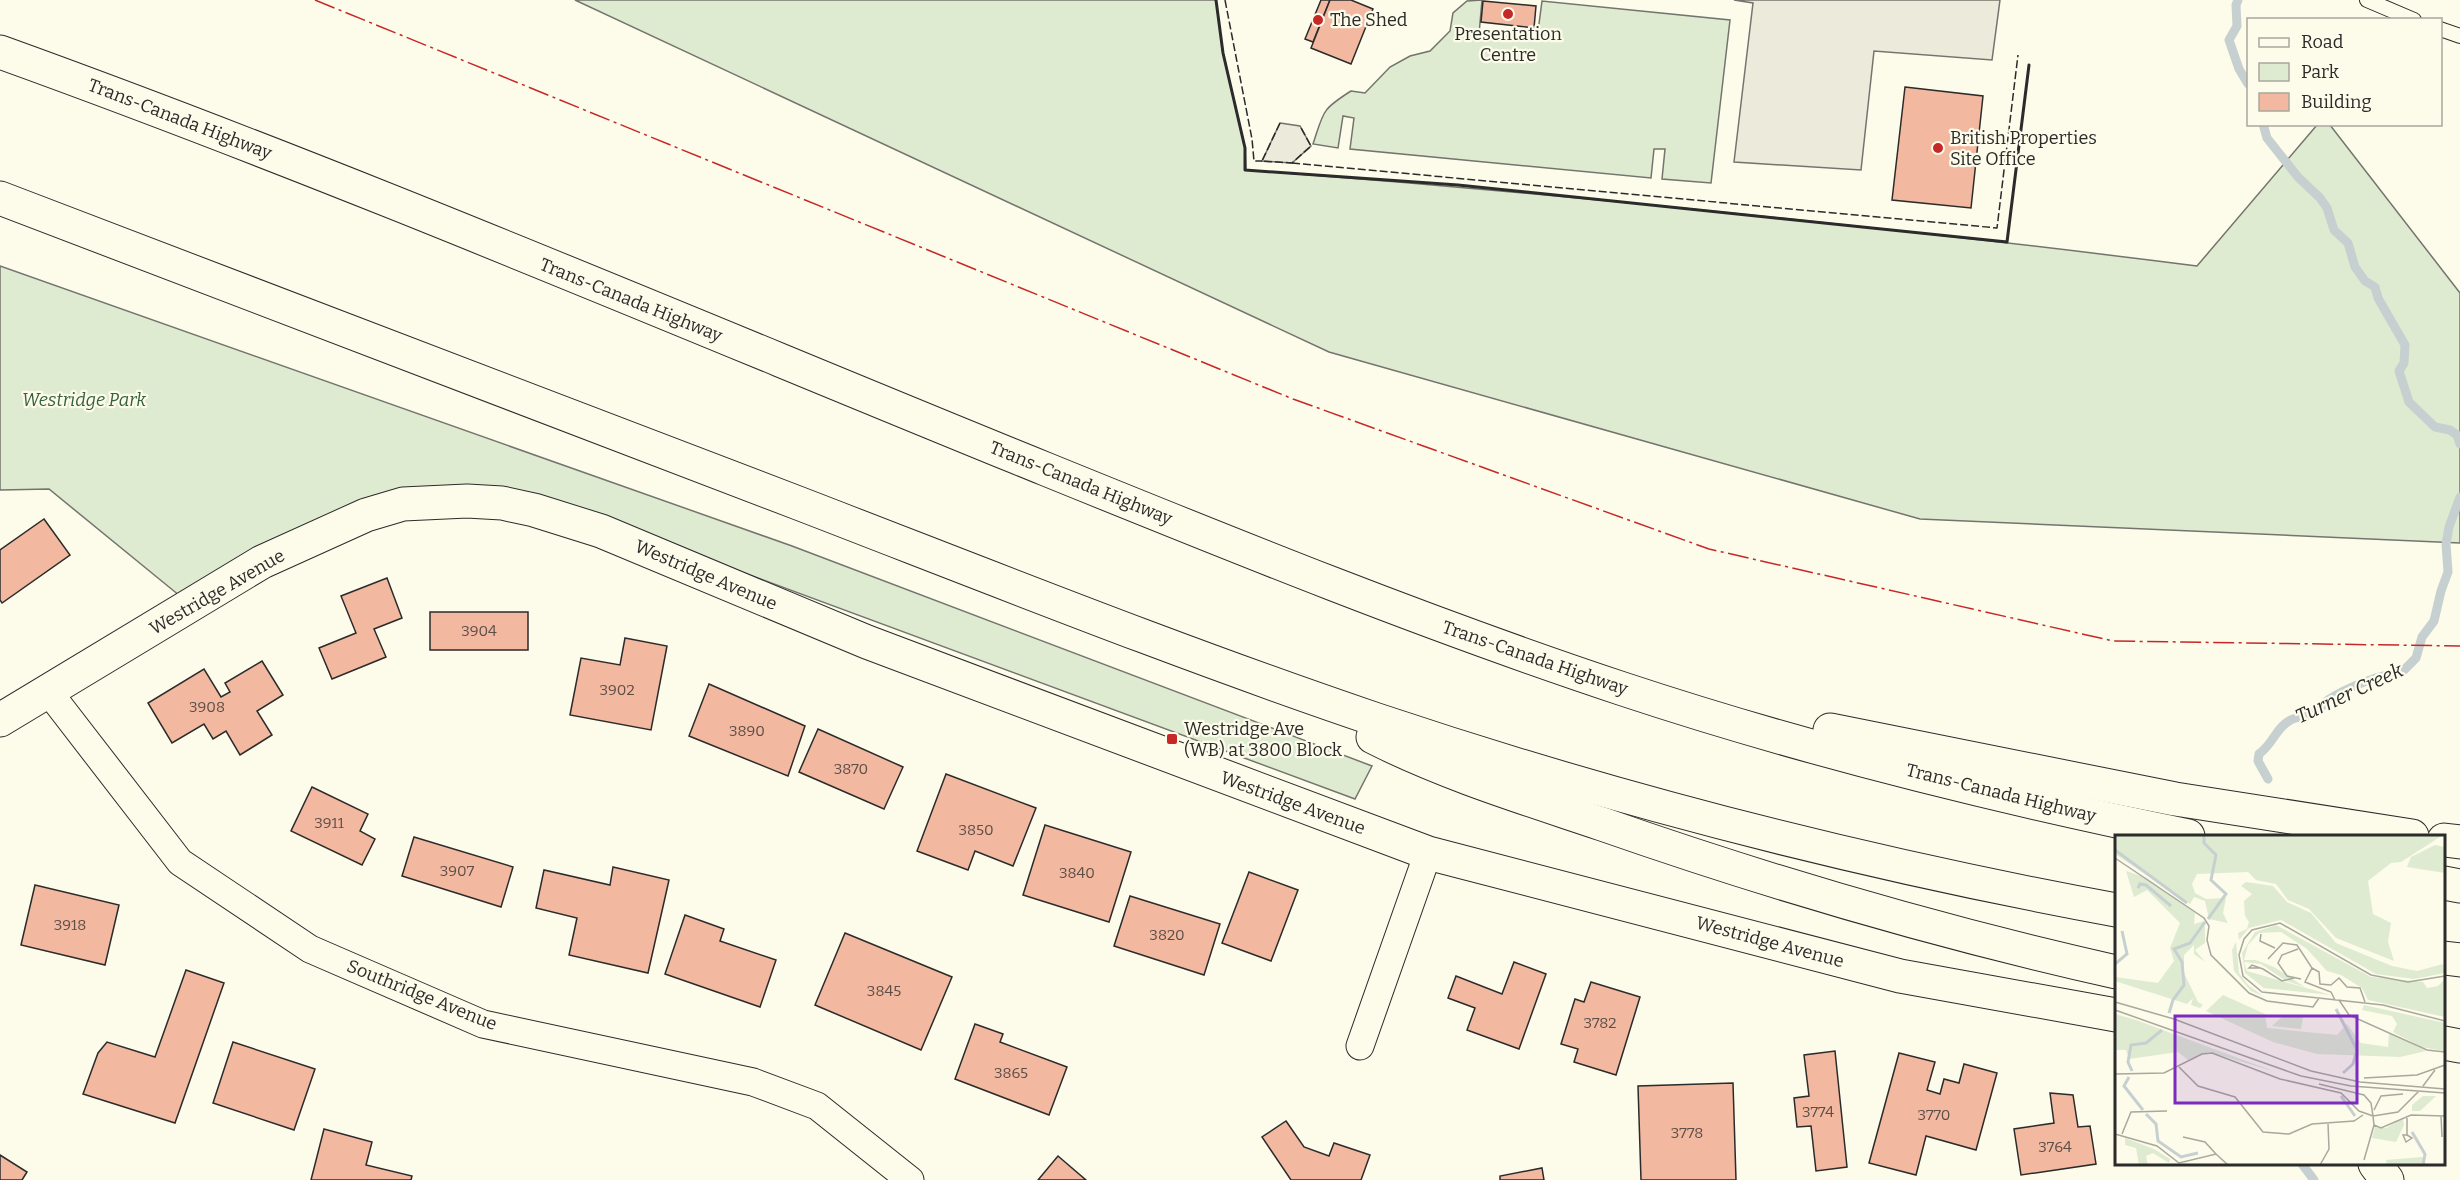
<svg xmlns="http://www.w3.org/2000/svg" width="2460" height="1180" viewBox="0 0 2460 1180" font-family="Bitter,serif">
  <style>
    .green { fill: #deebd1; stroke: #74746e; stroke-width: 1.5 }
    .parking { fill: #eceadb; stroke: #74746e; stroke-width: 1.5 }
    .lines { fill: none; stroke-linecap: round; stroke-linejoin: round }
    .stream { stroke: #c7d0d0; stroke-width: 9 }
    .building { fill: #f2b8a0; stroke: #2b2b2b; stroke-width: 1.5 }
    .service-casing { stroke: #2b2b2b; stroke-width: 16 }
    .minor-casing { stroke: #2b2b2b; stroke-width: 29 }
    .tertiary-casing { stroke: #2b2b2b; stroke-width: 35 }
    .motorway-casing { stroke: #2b2b2b; stroke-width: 35 }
    .service { stroke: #fdfbea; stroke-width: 14 }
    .minor { stroke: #fdfbea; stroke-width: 27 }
    .tertiary { stroke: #fdfbea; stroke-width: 33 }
    .motorway { stroke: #fdfbea; stroke-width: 33 }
    .fence { stroke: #2b2b2b; stroke-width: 1.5; stroke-dasharray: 8 3; stroke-linecap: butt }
    .wall { stroke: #2b2b2b; stroke-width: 3 }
    .power { stroke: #c62828; stroke-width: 1.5; stroke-dasharray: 21 4.5 3 4.5; stroke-linecap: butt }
    .poi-dot { fill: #c62828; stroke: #fdfbea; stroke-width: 2 }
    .labels { text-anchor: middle; stroke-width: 4.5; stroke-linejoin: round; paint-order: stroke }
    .number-label { font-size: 15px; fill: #5d4e48 }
    .poi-label { font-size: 18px; fill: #2b2b2b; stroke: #fdfbea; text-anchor: start }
    .street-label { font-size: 18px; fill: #2b2b2b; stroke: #fdfbea }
    .park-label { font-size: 18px; font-style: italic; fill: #34623c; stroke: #fdfbea }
    .water-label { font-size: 20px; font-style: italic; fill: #2b2b2b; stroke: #fdfbea }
    .inset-river { fill: none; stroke: #c7d0d0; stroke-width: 3 }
    .inset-road { fill: none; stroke: #a9a89e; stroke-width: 1.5 }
    .view { fill: #7b2cbf; fill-opacity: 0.15; stroke: #7b2cbf; stroke-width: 3 }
    .inset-edge { fill: none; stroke: #2b2b2b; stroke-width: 3 }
  </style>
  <rect width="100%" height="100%" fill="#fdfbea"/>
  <!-- green -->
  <g class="green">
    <path d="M575 0H1216L1223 53 1245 148 1246 170C1563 194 1881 226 2197 266L2317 125H2330L2460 293V543L1920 519 1329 352Z"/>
    <path d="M1482 0 1479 34 1537 39 1542 1 1730 20 1711 183 1662 179 1665 149H1654L1651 178 1350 149 1354 118 1343 116 1338 148 1313 144C1324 111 1321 110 1351 91L1365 93 1390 67 1410 56 1430 51 1450 31 1453 13 1467 1Z"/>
    <polygon points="0,266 792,546 1372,766 1355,799 650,538 456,494 180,596 49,489 0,490"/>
  </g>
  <!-- parking -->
  <g class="parking">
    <polygon points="1734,0 2000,0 1992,60 1874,51 1861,170 1734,162 1753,3"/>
    <polygon points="1280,123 1300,126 1311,146 1292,163 1262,161"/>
  </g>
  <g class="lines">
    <!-- stream -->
    <g class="stream">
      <polyline points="2238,0 2236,5 2237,26 2229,40 2239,69 2248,84"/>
      <polyline points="2263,124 2267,138 2298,177 2320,198 2327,208 2334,230 2348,243 2355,267 2365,281 2375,287 2378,298 2405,345 2404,363 2399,371 2409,402 2435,427 2450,430 2457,435 2460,444"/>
      <path d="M2268 779 2258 761 2259 754C2274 743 2275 729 2289 721 2296 716 2307 717 2315 713 2321 710 2323 703 2328 700 2346 688 2380 674 2401 673L2416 658 2422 637 2434 621 2441 591 2448 572 2446 544 2449 527 2460 497"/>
      <polyline points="2302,1164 2314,1180"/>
    </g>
  </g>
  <!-- building -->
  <g class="building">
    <polygon points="1321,0 1330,0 1313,42 1305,39"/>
    <polygon points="1330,0 1351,0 1373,9 1351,64 1311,48"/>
    <polygon points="1483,1 1536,6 1534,28 1481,22"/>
    <polygon points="1905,87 1983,96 1971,208 1892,200"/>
    <polygon points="44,519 70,555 2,603 0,600 0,550"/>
    <polygon points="387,578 402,618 374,629 386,657 332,679 319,648 356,633 341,596"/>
    <rect x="430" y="612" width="98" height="38"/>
    <polygon points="625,638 667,646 651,730 570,715 581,658 620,665"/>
    <polygon points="262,661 283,695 257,711 272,735 240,755 226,731 213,739 204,724 172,743 148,703 204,669 221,697 230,692 225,683"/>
    <polygon points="709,684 805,726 788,776 689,736"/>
    <polygon points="818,729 903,767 884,809 799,772"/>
    <polygon points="946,774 1036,808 1013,866 975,851 968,870 917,851"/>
    <polygon points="312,787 368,814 360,831 375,839 362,865 291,831"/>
    <polygon points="1045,825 1131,852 1109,922 1023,895"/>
    <polygon points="414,837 513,867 501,907 402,876"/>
    <polygon points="613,867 669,880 648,973 569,955 577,918 536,908 544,870 610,885"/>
    <polygon points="1249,872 1298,890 1271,961 1222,943"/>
    <polygon points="35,885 119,905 105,965 21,945"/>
    <polygon points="1130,896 1220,924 1204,975 1114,946"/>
    <polygon points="685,915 724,929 720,941 776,960 760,1007 665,974"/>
    <polygon points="845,933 952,977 921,1050 815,1005"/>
    <polygon points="1514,962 1546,974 1519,1049 1467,1030 1475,1008 1448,998 1456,976 1502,994"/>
    <polygon points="186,970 224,983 175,1123 83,1094 98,1053 107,1042 155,1057"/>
    <polygon points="1591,982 1640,997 1616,1075 1574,1062 1578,1049 1561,1044 1575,999 1584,1002"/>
    <polygon points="975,1024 1003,1034 1000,1042 1067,1067 1049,1115 955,1079"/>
    <polygon points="233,1042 315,1069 294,1130 213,1103"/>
    <polygon points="1835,1051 1847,1167 1816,1171 1811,1126 1797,1127 1794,1098 1809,1096 1804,1055"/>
    <polygon points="1899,1053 1935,1062 1927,1090 1940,1094 1944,1079 1959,1083 1964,1064 1997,1073 1976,1150 1926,1136 1916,1175 1869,1163"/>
    <polygon points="1733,1083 1736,1180 1641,1180 1638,1086"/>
    <polygon points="2050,1093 2073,1095 2078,1127 2090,1126 2096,1164 2021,1175 2014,1129 2054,1123"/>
    <polygon points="1286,1121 1304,1147 1329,1156 1334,1143 1370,1155 1361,1180 1291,1180 1262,1137"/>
    <polygon points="324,1129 372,1142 366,1165 412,1176 411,1180 311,1180"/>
    <polygon points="0,1155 27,1172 22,1180 0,1180"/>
    <polygon points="1058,1156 1086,1180 1038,1180"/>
    <polygon points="1542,1168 1544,1180 1500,1180 1500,1176"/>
  </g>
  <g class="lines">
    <!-- service casing -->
    <g class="service-casing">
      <g id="service">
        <polyline points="2367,0 2414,20"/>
        <polyline points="2440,29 2460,36"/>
      </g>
    </g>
    <!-- minor casing -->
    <g class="minor-casing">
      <g id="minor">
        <polyline points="48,691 180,862 310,949 483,1024 753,1082 817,1106 910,1180"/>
        <polyline points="1360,1046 1428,853"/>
      </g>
    </g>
    <!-- tertiary casing -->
    <g class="tertiary-casing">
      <g id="tertiary">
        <polyline points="0,720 262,562 366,515 403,504 467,501 502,503 534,510 601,531 867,642 1428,853 1900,976 2116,1015"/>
        <polyline points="2375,1164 2387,1180"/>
      </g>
    </g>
    <!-- motorway casing -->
    <g class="motorway-casing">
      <g id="motorway">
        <path d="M0 52C341 175 675 318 1011 455 1213 537 1415 620 1623 689 1807 750 1998 797 2188 836"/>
        <path d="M0 198C266 299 532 401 798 503 990 577 1182 654 1377 720 1619 801 1866 864 2116 910"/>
        <polyline points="1830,730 2175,799 2412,836"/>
        <path d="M1373 737C1446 774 1525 798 1602 824 1771 883 1942 933 2116 972"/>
        <polyline points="2444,840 2460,842"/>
        <polyline points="2444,883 2460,886"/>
        <polyline points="2444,958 2460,960"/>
        <polyline points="2444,1043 2460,1046"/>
      </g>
    </g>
    <!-- service -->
    <use href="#service" class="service"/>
    <!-- minor -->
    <use href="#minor" class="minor"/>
    <!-- tertiary -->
    <use href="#tertiary" class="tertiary"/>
    <!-- motorway -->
    <use href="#motorway" class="motorway"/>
    <!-- fence -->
    <g class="fence">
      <polyline points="1225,0 1252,139 1254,161 1262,161"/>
      <polyline points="1280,123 1262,161 1292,163 1311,146 1300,126"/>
      <polyline points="1292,163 1997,228 2018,55"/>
    </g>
    <!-- wall -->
    <polyline class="wall" points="1216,0 1223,53 1245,148 1245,170 1458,185 2007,242 2029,65"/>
    <!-- power -->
    <polyline class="power" points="315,0 1293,399 1709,549 2113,641 2460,646"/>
  </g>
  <!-- markers -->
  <g class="poi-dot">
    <circle cx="1508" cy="14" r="6"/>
    <circle cx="1318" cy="20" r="6"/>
    <circle cx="1938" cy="148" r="6"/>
    <rect x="1166" y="733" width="12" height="12" rx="3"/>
  </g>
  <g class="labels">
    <!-- number labels -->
    <g class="number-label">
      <text x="479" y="636">3904</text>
      <text x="617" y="695">3902</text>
      <text x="207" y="712">3908</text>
      <text x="747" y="736">3890</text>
      <text x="851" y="774">3870</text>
      <text x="329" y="828">3911</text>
      <text x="976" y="835">3850</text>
      <text x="457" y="876">3907</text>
      <text x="1077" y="878">3840</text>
      <text x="70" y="930">3918</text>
      <text x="1167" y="940">3820</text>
      <text x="884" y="996">3845</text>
      <text x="1600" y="1028">3782</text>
      <text x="1011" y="1078">3865</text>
      <text x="1818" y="1117">3774</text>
      <text x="1934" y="1120">3770</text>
      <text x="1687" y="1138">3778</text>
      <text x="2055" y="1152">3764</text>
    </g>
    <!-- poi labels -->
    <g class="poi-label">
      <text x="1330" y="26">The Shed</text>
      <text x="1508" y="40" text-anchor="middle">Presentation<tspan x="1508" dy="21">Centre</tspan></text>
      <text x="1950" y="144">British Properties<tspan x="1950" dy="21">Site Office</tspan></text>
      <text x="1184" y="735">Westridge Ave<tspan x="1184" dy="21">(WB) at 3800 Block</tspan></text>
    </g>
    <!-- street labels -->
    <g class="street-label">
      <text transform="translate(180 119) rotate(21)" y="6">Trans-Canada Highway</text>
      <text transform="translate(631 300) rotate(22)" y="6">Trans-Canada Highway</text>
      <text transform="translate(1081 483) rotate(22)" y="6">Trans-Canada Highway</text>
      <text transform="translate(706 575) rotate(23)" y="6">Westridge Avenue</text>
      <text transform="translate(217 592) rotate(-30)" y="6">Westridge Avenue</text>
      <text transform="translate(1535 658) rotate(19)" y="6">Trans-Canada Highway</text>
      <text transform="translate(2001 793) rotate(14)" y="6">Trans-Canada Highway</text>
      <text transform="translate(1293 803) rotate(20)" y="6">Westridge Avenue</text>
      <text transform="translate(1770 942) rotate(15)" y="6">Westridge Avenue</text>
      <text transform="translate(422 995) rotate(22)" y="6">Southridge Avenue</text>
    </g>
    <!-- park labels -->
    <g class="park-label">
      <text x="84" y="406">Westridge Park</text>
    </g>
    <!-- water labels -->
    <g class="water-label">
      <text transform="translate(2349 693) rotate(-25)" y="7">Turner Creek</text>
    </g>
  </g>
  <!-- overview -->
  <g transform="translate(2115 835)">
    <rect width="330" height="330" fill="#fdfbea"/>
    <path d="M0 0H328L286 27 276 28 253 46 258 79 276 88 273 107 279 126 221 103 194 74 173 65 161 49 141 45 133 37 82 39 77 49 80 58 91 64 111 63 108 78 113 88 94 84 90 66 79 62 75 69 0 19ZM320 10 330 12V38L292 32 296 22ZM11 36 32 43 80 78 79 89 90 86V108L80 115 90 127 79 119V110L69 120V138L83 167 88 170 85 173 76 170 78 163 72 169 0 146V142L43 148 59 126 55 113 65 88 32 55 19 62ZM131 47 158 51 172 67 196 78 221 108 277 131 302 136 328 129 330 138 299 144 261 139 166 85 134 93 124 105 123 98 132 94 134 87 130 81 129 66 137 59 126 51ZM161 90 256 142 308 147 312 153 323 151 330 144V182L253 165 247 153 226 140 212 136 192 114 166 97 144 98 133 110 129 125H141L159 132 190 152 171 146 146 129 129 127 132 136 216 160 149 153 130 138 127 118 140 97ZM121 107 124 138 133 150 148 161 136 156 119 136 117 115ZM108 160 150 179 152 193 222 200 232 189 246 208 273 212 274 198 311 216 285 222 202 219 158 207 91 176ZM249 170 330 188V216L306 212 278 197 282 189 277 181 247 175ZM0 179 21 185 161 237 94 217 73 225 63 217 14 224 11 215H0ZM168 181 188 182 186 194 157 191ZM308 261H321L305 276H297V270ZM288 283 289 290 281 307 257 303 260 292 271 293ZM10 303 39 314 55 324 54 328 38 318 31 321 33 330H24L21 313 10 310ZM307 322 312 330H272L271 325Z" fill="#deebd1"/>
    <path class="inset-river" d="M89 0V8L101 20 96 45 111 59 93 84M0 15 72 68M23 53 25 49 31 50 56 71M0 129 12 119 7 96M221 174 242 215 238 229 228 238M54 178 58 165 69 150 67 127 59 114 75 108 90 87M17 236 13 227 16 210 31 208 47 195M14 242 9 251 28 275M226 261 240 281M31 279 41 289 43 306 66 322 83 318M297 297 310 319 308 330"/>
    <path class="inset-road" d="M0 23 89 83 94 91 92 105 96 120 134 158 152 166 198 172 204 163M146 99 145 106 160 113M183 114 167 120 163 128 172 141 186 144M153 124 168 108 182 110 197 133 190 147 216 157 220 165M145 133H134L137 130 148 134 167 146 179 143M197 133 204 137 205 149 216 150 224 143 232 152 245 153 250 167M330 141 293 147 256 140 165 88 137 95 129 104 124 120 128 141 147 157 268 170 330 186M224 165 234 180 312 215 330 217M0 167 59 184 196 236 245 247 330 254M0 175 186 241 236 251 330 258M64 232 83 251 120 262 148 297 174 299 197 289 239 286 248 280M0 239 49 238 87 219 97 218 165 244 226 258 244 276 258 281 283 277 304 256M249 243 302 240 330 230M204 249 249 260 256 268 258 281M308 251 320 235M259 275 266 261 288 259M258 281 259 290 266 293 296 280 330 281M326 281 327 302M0 299 42 311 64 328 101 319 113 330M7 299 16 277 52 276M292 300H288L291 307 297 303 292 300V281M68 302 90 307 101 319M249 325 259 290M205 330 214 314 213 288"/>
    <path class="view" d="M60 181H242V268H60Z"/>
    <rect width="330" height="330" class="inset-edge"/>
  </g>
  <!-- legend -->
  <rect x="2247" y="18" width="195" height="108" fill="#fdfbea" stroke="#a9a89e" stroke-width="1.5"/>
  <rect x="2259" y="38" width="30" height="9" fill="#fdfbea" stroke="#a9a89e" stroke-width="1.5"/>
  <text x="2301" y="48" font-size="18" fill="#2b2b2b">Road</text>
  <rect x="2259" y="63" width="30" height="18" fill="#deebd1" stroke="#a9a89e" stroke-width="1.5"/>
  <text x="2301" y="78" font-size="18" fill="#2b2b2b">Park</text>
  <rect x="2259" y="93" width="30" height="18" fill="#f2b8a0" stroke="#a9a89e" stroke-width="1.5"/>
  <text x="2301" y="108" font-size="18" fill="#2b2b2b">Building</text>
</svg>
